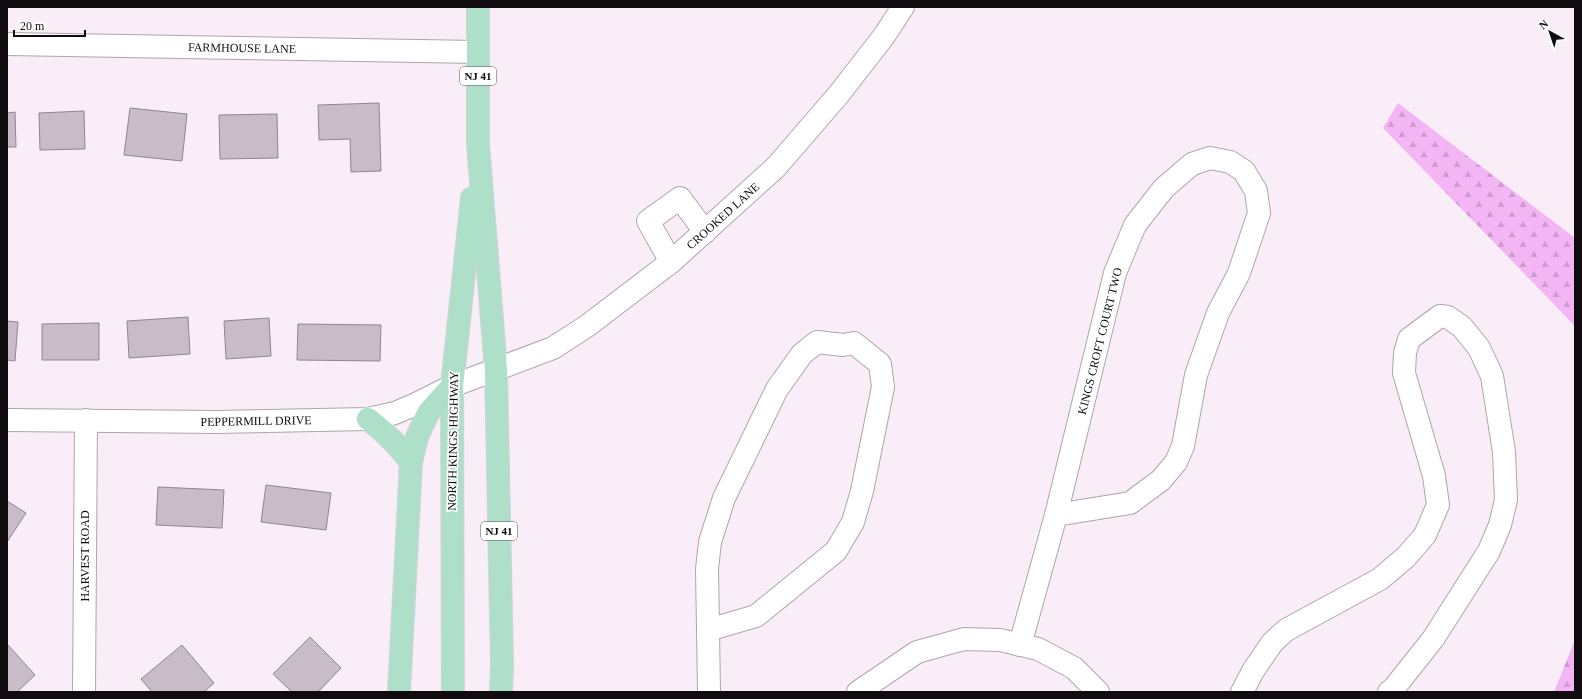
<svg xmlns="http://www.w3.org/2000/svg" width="1582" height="699" viewBox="0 0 1582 699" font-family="Georgia,serif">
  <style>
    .forest { fill: url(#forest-firs) }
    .building { fill: #c7bcc7; stroke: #908590 }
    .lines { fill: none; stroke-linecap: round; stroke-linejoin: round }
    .minor-casing { stroke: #afa4af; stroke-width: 24 }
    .major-casing { stroke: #d4d3d4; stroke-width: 24 }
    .minor { stroke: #fff; stroke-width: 22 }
    .major { stroke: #addfc9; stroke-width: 22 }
    .labels { text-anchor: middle; stroke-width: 3.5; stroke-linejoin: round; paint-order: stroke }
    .shield { fill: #fefefe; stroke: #575457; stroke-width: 1 }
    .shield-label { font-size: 11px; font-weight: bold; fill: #0f0b0f }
    .street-label { font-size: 12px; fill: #0f0b0f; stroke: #fefefe }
  </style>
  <defs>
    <pattern id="forest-firs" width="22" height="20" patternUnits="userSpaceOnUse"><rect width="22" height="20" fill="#f3b5f4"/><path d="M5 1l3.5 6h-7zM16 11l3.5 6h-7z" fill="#cf9ad0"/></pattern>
  </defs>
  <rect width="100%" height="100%" fill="#f9edf8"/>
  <!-- forest -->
  <g class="forest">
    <polygon points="1398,103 1575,238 1575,326 1383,128"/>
    <polygon points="1575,640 1575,692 1554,692"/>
  </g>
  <!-- building -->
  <g class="building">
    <polygon points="379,103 381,171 351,172 350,139 319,140 318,105"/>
    <polygon points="130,108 187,114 182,161 124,155"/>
    <polygon points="84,111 85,149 40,150 39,113"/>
    <polygon points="15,112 16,147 7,147 7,113"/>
    <polygon points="277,114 278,158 220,159 219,115"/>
    <polygon points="188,317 190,354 129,358 127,321"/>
    <polygon points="269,318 271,356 226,359 224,321"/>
    <polygon points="7,321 18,322 15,361 7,360"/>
    <polygon points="99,323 99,360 42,360 42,324"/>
    <polygon points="298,324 381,325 380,361 297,360"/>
    <polygon points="266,485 331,493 326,530 261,522"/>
    <polygon points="158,487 224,490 222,528 156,525"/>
    <polygon points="7,501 26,513 7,542"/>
    <polygon points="310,637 341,668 318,692 292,692 273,674"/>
    <polygon points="7,644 35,675 17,692 7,692"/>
    <polygon points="182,645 214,683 204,692 152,692 141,679"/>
  </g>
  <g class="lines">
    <!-- minor casing -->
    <g class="minor-casing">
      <g id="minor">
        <polyline points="7,44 478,52"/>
        <polyline points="671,262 648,221 680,198 705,232"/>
        <polyline points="7,420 216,422 368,419 395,413 416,404 452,386 553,348 587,326 671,262 776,167 839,94 884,36 903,7"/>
        <polyline points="708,630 756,616 836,551 853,522 862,491 883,387 880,364 854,343 843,345 817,342 802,354 777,389 724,498 710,542 707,569 709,692"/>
        <polyline points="1020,645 1056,515 1115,273 1135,225 1164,188 1192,164 1210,158 1230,162 1244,171 1256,191 1259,213 1239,273 1218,313 1196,375 1183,446 1176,462 1161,480 1130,503 1056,515"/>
        <polyline points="84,692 86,420"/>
        <polyline points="858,692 917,652 964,639 1000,640 1038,649 1074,668 1098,692"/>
        <polyline points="1242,692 1253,671 1272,643 1286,630 1380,579 1406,557 1425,535 1438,505 1434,476 1404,373 1405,353 1409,339 1440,316 1448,317 1462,327 1479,348 1492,376 1504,452 1506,500 1500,525 1489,551 1433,639 1394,688 1389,692"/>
      </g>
    </g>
    <!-- major casing -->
    <g class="major-casing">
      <g id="major">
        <polyline points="478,7 478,144 496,370 502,664 501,692"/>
        <path d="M368 419C385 432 398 445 411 462"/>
        <polyline points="399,692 411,462 417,437 428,413 452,386"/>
        <polyline points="453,692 452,386 472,198"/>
      </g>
    </g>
    <!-- minor -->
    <use href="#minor" class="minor"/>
    <!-- major -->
    <use href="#major" class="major"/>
  </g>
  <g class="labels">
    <!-- shield labels -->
    <g class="shield">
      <rect x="460" y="67" width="36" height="18" rx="3"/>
      <rect x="481" y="522" width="36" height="18" rx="3"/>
    </g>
    <g class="shield-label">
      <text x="478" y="80">NJ 41</text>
      <text x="499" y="535">NJ 41</text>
    </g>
    <!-- street labels -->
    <g class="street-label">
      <text transform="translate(242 48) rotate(1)" y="4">FARMHOUSE LANE</text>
      <text transform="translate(723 216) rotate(-42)" y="4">CROOKED LANE</text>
      <text transform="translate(1100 341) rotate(-76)" y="4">KINGS CROFT COURT TWO</text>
      <text transform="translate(256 421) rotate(-1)" y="4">PEPPERMILL DRIVE</text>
      <text transform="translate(453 441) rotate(-89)" y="4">NORTH KINGS HIGHWAY</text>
      <text transform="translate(85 556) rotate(-90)" y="4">HARVEST ROAD</text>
    </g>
  </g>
  <!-- border -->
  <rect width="1582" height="699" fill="none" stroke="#0f0b0f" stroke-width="16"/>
  <!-- north arrow -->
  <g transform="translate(1550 32) rotate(320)" stroke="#fefefe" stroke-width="3" paint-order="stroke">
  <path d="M0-3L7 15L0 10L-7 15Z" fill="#0f0b0f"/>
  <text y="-6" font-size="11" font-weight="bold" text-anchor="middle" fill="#0f0b0f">N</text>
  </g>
  <!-- scale -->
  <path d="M14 30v6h71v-6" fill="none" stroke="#0f0b0f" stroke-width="2"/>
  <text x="20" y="30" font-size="12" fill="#0f0b0f" stroke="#fefefe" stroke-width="3" paint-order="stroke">20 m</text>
</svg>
